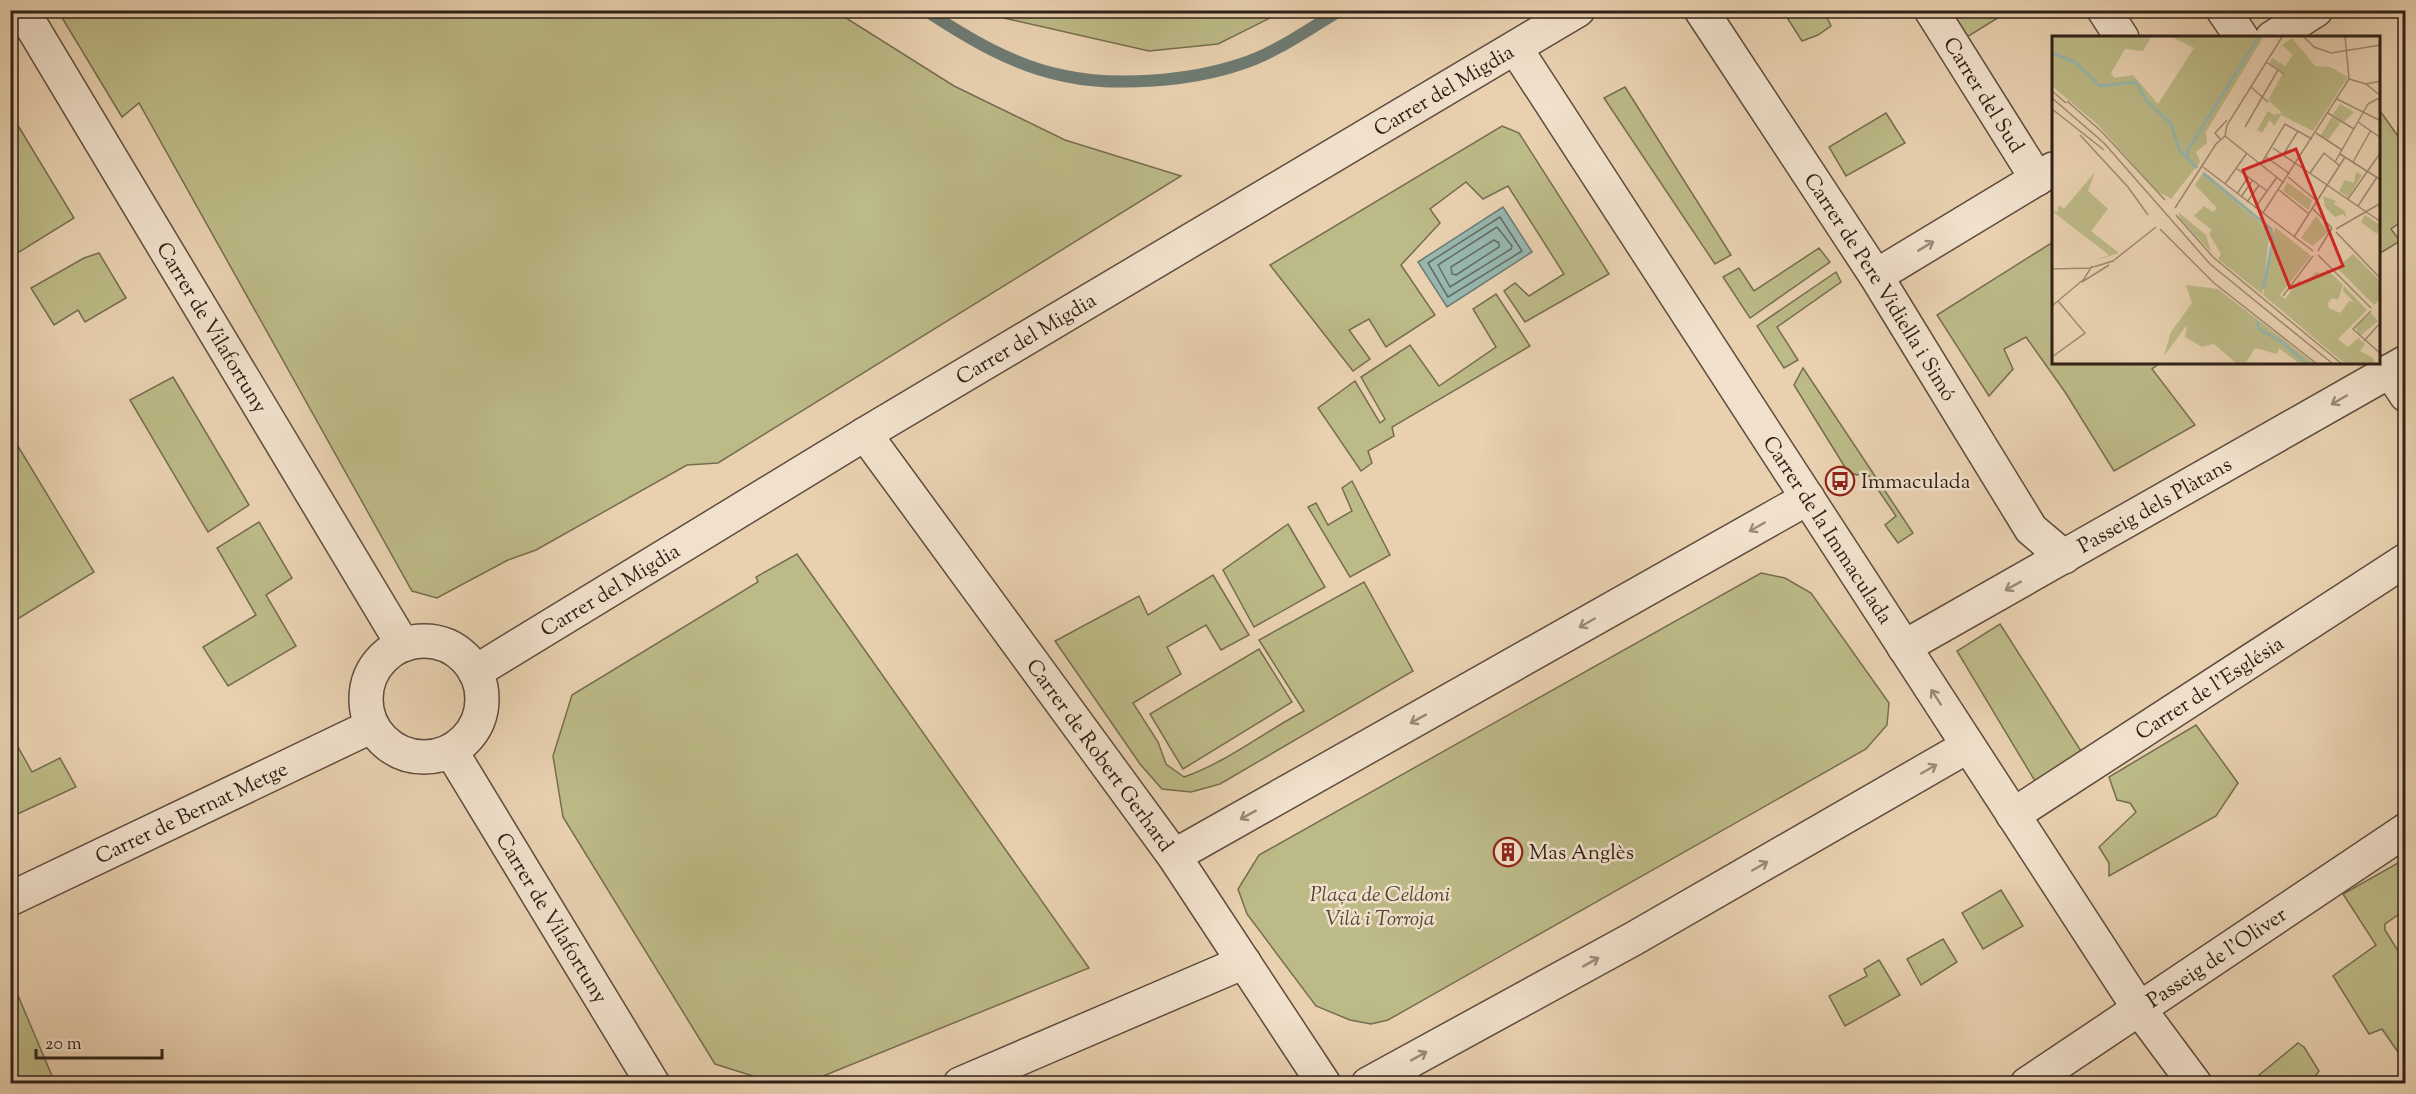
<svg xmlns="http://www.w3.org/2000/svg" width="2416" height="1094" viewBox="0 0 2416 1094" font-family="'Sorts Mill Goudy',serif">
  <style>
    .green { fill: #bcba87; stroke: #766d50; stroke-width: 1.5 }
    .water { fill: #97b7af; stroke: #6e7b73; stroke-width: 1.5 }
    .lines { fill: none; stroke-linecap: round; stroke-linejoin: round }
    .shore { stroke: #646c64; stroke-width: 1.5 }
    .stream { stroke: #6e7b73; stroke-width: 12 }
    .street-casing { stroke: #5e4c3e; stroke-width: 36 }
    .street { stroke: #f1e1cc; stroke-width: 33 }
    .oneway { stroke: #9a8a7b }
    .labels { text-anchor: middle; stroke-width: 5; stroke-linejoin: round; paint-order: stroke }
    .street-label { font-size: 21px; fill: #302018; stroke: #f1e1cc }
    .poi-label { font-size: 21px; fill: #302018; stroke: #f1e1cc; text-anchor: start }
    .park-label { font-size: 21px; font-style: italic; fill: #534634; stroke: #f1e1cc }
    .inset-river { fill: none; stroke: #97b7af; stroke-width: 3 }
    .inset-road { fill: none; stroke: #9f8a73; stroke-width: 1.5 }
    .view { fill: #d62828; fill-opacity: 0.15; stroke: #d62828; stroke-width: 3 }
    .inset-edge { fill: none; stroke: #302018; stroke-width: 3 }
  </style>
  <rect width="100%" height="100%" fill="#e9d1b0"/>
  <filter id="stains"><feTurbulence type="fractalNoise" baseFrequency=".00333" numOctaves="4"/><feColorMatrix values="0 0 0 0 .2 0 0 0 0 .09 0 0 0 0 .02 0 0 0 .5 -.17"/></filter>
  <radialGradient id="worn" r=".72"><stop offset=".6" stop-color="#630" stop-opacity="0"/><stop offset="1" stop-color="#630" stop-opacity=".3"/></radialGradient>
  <!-- green -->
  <g class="green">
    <polygon points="58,11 835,11 954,86 1065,140 1181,176 718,463 687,465 536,550 508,560 437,598 412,591 139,103 122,117"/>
    <polygon points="993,11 1284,11 1218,44 1149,51 1004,18"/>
    <polygon points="1795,11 1824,11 1831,26 1818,35 1802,41 1786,16"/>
    <polygon points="1951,11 2009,11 1967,37"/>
    <polygon points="1625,87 1731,255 1715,264 1604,98"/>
    <polygon points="2378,108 2405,146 2405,219 2391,229 2400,241 2379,254"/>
    <polygon points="1886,113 1905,143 1846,176 1829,147"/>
    <polygon points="11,114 74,218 11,257 10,257"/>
    <polygon points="1502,126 1519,133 1609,274 1525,322 1504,291 1515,283 1529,296 1564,274 1508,186 1483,199 1466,182 1430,209 1440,223 1401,265 1435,315 1386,347 1369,319 1349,330 1370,359 1353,371 1270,265"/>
    <polygon points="2053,242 2053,363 2160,363 2152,369 2195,425 2114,471 2065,392 2026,337 2004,349 2013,369 1989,396 1937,315"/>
    <polygon points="1819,248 1830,262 1750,318 1723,277 1739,268 1754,291"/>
    <polygon points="99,253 126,298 85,322 78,310 54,325 31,288 84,258"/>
    <polygon points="1836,272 1841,282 1777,327 1798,360 1784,368 1757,326"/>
    <polygon points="1496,294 1530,346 1392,427 1394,436 1368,451 1372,463 1361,471 1318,408 1355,381 1380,423 1385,419 1361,377 1410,345 1439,386 1496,347 1473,309"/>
    <polygon points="1803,368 1913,533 1898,543 1885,525 1896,516 1866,472 1857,475 1848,472 1794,385"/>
    <polygon points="173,377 249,505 208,532 130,400"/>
    <polygon points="10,433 94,572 11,623 10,623"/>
    <polygon points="1352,481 1390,555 1350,577 1308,507 1316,503 1328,525 1352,511 1342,488"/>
    <polygon points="259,522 292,578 266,595 296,646 228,686 203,647 256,615 217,548"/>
    <polygon points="1288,524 1325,587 1254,627 1223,570"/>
    <polygon points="797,554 1089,968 806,1083 775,1083 715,1064 563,817 553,756 572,695 758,582 756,577"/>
    <polygon points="1761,573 1785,578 1811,593 1889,703 1887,725 1866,749 1388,1020 1371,1024 1350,1020 1316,1006 1247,914 1238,889 1259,855"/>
    <path d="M1213 575 1249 635 1221 650 1206 625 1167 647 1181 674 1133 703 1158 742 1166 764 1184 777C1227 762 1264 732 1304 711L1259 640 1364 582 1413 671 1220 784 1191 792 1162 789 1140 764 1055 641 1139 596 1148 615Z"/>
    <polygon points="2000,624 2081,751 2035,781 1957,651"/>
    <polygon points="1259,649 1292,702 1183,769 1150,714"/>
    <polygon points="2196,725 2238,783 2216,816 2109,876 2109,863 2099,847 2136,812 2130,803 2117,800 2109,777"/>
    <polygon points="13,738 32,772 60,758 76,787 11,817 10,739"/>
    <polygon points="2398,863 2405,863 2405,910 2385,924 2385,930 2405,962 2405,1062 2382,1029 2369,1034 2333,976 2376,945 2343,894"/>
    <polygon points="2001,890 2023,926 1983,949 1962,913"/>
    <polygon points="1943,939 1957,962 1921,985 1907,959"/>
    <polygon points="1879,960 1900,995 1845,1026 1829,996 1867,976 1864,969"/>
    <polygon points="10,979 11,979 55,1083 11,1083"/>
    <polygon points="2298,1043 2304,1047 2319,1071 2315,1077 2320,1083 2265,1083 2259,1075"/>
  </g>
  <!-- water -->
  <polygon class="water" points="1503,207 1532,252 1447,307 1418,262"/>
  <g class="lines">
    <!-- shore -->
    <g class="shore">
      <polygon points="1500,217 1522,251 1448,297 1428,263"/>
      <polygon points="1497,227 1512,246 1511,249 1450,287 1438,265"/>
      <polygon points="1494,240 1499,243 1499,247 1456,275 1452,274 1451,267"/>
    </g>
    <!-- stream -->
    <path class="stream" d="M925 10C969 39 1014 66 1065 76 1116 87 1191 81 1241 64 1276 53 1310 28 1341 10"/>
    <!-- street casing -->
    <g class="street-casing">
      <g id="street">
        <path id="s1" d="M22 10 403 645"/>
        <path id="s2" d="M1701 10 1876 276 2031 529 2064 557"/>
        <path id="s3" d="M1931 10 2037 179"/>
        <polyline points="2104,10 2122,38"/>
        <polyline points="2223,10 2242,38"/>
        <polyline points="2272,38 2316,10"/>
        <path id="s4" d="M1516 49 2140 1010 2195 1084"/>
        <polyline points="1876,276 2053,169"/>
        <polyline points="2390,371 2406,395"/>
        <path id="s5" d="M865 434 1174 856 1324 1084"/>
        <circle cx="424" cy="699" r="58"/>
        <path id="s6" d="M1904 647 2406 362"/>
        <path id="s7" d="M475 672 865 434 1578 10"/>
        <path id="s8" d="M451 751 653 1084"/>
        <path id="s9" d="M2013 815 2406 560"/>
        <polyline points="1174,856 1808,498"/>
        <path id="s10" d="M10 899 372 726"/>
        <polyline points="960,1084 1244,962"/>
        <polyline points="1368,1084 1633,939 1968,746"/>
        <path id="s11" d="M2027 1084 2406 830"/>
      </g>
    </g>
    <!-- street -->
    <use href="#street" class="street"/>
  </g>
  <!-- one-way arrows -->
  <defs><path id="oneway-shaft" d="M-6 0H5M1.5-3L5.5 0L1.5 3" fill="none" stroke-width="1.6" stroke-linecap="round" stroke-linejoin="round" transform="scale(1.5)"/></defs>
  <g class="oneway">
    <use href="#oneway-shaft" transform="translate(1926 246) rotate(-31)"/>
    <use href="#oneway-shaft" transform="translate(2339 400) rotate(150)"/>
    <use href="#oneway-shaft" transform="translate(1757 527) rotate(150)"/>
    <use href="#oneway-shaft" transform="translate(2013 586) rotate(151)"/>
    <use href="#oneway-shaft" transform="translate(1587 623) rotate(150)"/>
    <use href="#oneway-shaft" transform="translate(1936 697) rotate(-123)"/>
    <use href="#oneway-shaft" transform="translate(1418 719) rotate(151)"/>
    <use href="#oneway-shaft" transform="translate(1929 769) rotate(-30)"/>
    <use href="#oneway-shaft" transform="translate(1248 815) rotate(151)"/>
    <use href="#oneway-shaft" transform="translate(1760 866) rotate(-30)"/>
    <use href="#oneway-shaft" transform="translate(1591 962) rotate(-29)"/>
    <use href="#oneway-shaft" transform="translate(1419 1056) rotate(-29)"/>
  </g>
  <!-- icons -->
  <defs>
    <g id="bus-ring" transform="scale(1.5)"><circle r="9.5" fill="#f1e1cc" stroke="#8f2418" stroke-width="1.5"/><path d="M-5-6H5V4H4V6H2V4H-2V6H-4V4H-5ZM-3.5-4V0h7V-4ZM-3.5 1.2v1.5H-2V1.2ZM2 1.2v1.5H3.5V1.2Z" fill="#8f2418"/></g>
    <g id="building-ring" transform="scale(1.5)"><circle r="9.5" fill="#f1e1cc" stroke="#8f2418" stroke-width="1.5"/><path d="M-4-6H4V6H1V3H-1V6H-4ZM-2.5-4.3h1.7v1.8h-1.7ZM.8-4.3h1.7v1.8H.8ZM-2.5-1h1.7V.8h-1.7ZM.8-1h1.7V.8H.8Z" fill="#8f2418"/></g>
  </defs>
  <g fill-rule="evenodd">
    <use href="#bus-ring" x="1840" y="481"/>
    <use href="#building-ring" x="1508" y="852"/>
  </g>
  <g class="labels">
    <!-- street labels -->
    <g class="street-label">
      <text dy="7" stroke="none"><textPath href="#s7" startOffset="1130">Carrer del Migdia</textPath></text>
      <text dy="7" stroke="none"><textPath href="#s3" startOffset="100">Carrer del Sud</textPath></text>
      <text dy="7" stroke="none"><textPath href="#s2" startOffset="330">Carrer de Pere Vidiella i Simó</textPath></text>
      <text dy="7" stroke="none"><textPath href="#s1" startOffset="370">Carrer de Vilafortuny</textPath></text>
      <text dy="7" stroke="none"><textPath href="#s7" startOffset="644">Carrer del Migdia</textPath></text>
      <text dy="7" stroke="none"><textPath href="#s6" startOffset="288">Passeig dels Plàtans</textPath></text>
      <text dy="7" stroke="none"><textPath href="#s4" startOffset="573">Carrer de la Immaculada</textPath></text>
      <text dy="7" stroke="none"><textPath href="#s7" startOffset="158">Carrer del Migdia</textPath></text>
      <text dy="7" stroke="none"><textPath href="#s9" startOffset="234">Carrer de l'Església</textPath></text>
      <text dy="7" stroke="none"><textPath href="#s5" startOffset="398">Carrer de Robert Gerhard</textPath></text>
      <text dy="7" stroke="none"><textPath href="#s10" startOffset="201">Carrer de Bernat Metge</textPath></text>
      <text dy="7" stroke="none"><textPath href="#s8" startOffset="195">Carrer de Vilafortuny</textPath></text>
      <text dy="7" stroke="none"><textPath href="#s11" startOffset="228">Passeig de l'Oliver</textPath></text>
    </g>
    <!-- poi labels -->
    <g class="poi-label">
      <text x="1861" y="488">Immaculada</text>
      <text x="1529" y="859">Mas Anglès</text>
    </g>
    <!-- park labels -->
    <g class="park-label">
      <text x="1380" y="901">Plaça de Celdoni<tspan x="1380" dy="24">Vilà i Torroja</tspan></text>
    </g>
  </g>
  <!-- overview -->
  <g transform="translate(2052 36)">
    <rect width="328" height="328" fill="#e9d1b0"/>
    <path d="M0 0H100L91 15 73 13 59 37 62 42 81 39 106 68 142 12 118 0H212L154 96 155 107 144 116 148 126 119 163 105 155 46 89 0 50ZM240 2 263 30 278 31 296 41 261 95 229 79 222 90 218 84 210 97 205 94 216 75 222 79 230 77 216 64 231 37 217 28 220 22 233 30 241 19 230 9ZM288 68 302 76 292 86 281 78ZM280 81 289 86 276 104 269 99ZM43 136 36 155 56 173 39 195 67 217 45 224 57 219 0 175 5 176 7 169 12 173ZM304 136 310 139 296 161 287 155 293 144 302 147ZM150 138 218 195 210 258 166 223 169 218 157 198 160 194 142 180 152 170 161 176 165 172 143 149ZM235 146 260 164 257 174 231 155ZM271 160 284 165 282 168 293 175 294 182 291 178 283 181 273 171ZM126 176 154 199 159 216 128 182ZM313 179 328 189 325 198 309 186ZM264 180 276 196 261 210 249 202ZM223 191 259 220 228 259 233 263 247 244 253 248 264 236 274 239 275 233 291 249 286 264 280 262 276 267 277 272 288 277 297 265 302 266 291 255 292 250 315 274 286 303 296 311 306 302 313 308 308 315 321 322 323 328H293L211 259ZM301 218 328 245V264L322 269 285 232ZM134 249 166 253 263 328H248L227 312 225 318 203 312 193 328H185L162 308 150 311 133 301 135 289 112 320 119 296 140 267ZM319 277 326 285 308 300 303 290Z" fill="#bcba87"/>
    <path class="inset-river" d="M0 17 23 26 48 50 84 46 94 64 119 88 128 115 145 132M135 123 136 114 207 0M151 137 219 193 221 204 211 253M205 285 207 293 230 306 255 328"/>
    <path class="inset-road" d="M251 0 262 11 279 17 329 9M214 26 232 38M297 43 314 48 329 45M314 48 329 60M199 51 216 66M0 55 14 67M0 62 52 107 158 228 281 328M285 63 329 85M15 65 50 96 113 164M0 73 52 114M276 77 302 93M306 86 329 102M193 91 226 34M264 97 290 114M28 99 76 151 96 179M173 100 232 147M168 103 163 97 175 84M221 112 329 186M288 118 329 144M231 119 246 95M214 121 238 138M283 126 316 68 329 61M301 126 319 94M209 128 233 88 260 103M151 131 261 215M184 132 215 155M258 137 272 117 288 130M236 141 265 165M173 148 195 117M227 154 257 178M185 158 196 141M189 161 200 145M296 163 329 116M195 166 207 149M306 170 325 141M123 172 164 108 173 100 175 89 230 1M203 172 225 141M260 172 280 192M211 177 297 43 293 0M124 179 161 221 290 328M108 193 162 247 265 328M284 193 329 167M284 196 329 243M242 201 293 121M266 215 280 192M266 219 319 272M0 233 38 232 61 225 104 191M30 246 57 229M231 260 261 220M0 270 32 243 40 230M319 275 301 293 329 318M312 305 329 286M0 321 33 297 6 265"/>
    <path class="view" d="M244 113 291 230 238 252 191 134Z"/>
    <rect width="328" height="328" class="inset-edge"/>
  </g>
  <!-- margin -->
  <rect width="2416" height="1094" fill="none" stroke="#e9d1b0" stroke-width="36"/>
  <rect x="12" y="12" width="2392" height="1070" fill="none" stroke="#302018" stroke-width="3"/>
  <rect x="18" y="18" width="2380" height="1058" fill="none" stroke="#302018" stroke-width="1.5"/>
  <!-- scale -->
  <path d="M36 1049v9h126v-9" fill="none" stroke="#302018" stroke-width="3"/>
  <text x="45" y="1049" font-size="18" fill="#302018" stroke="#f1e1cc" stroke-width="4.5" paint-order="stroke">20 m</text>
  <rect width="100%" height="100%" filter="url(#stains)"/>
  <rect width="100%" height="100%" fill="url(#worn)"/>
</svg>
